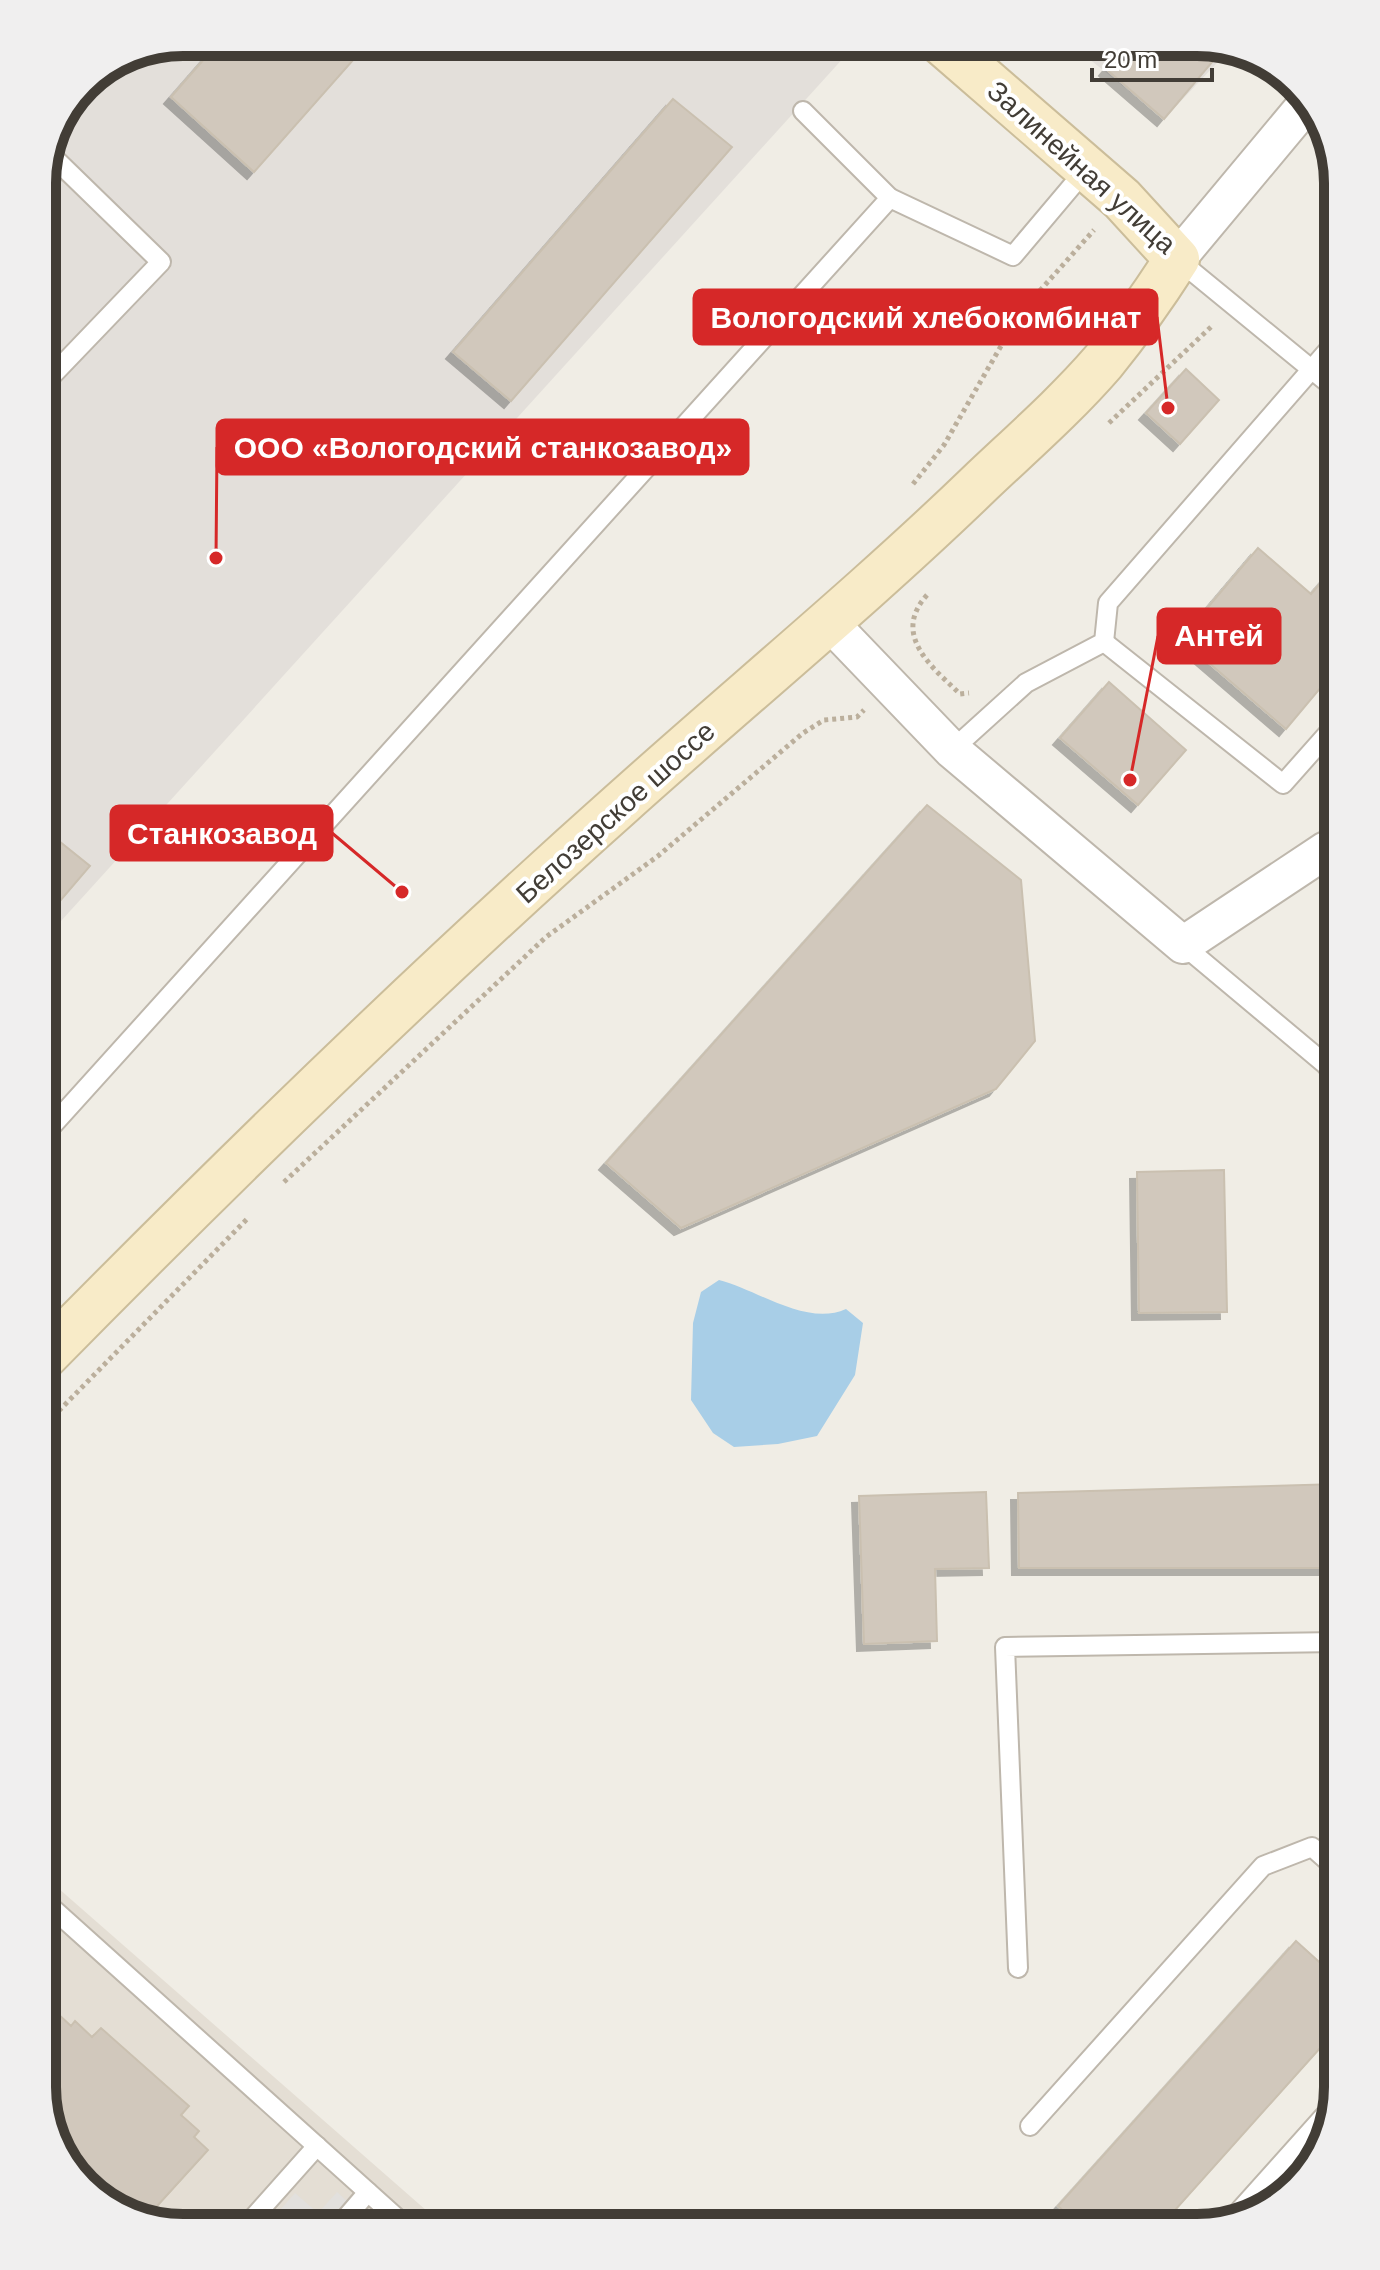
<svg xmlns="http://www.w3.org/2000/svg" width="1380" height="2270" viewBox="0 0 1380 2270" font-family="Helvetica,sans-serif">
  <style>
    .residential { fill: #e4ded4 }
    .industrial { fill: #e3dfda }
    .parking { fill: #e2e0dd }
    .water { fill: #a8cee7 }
    .building { fill: #d1c8bc; stroke: #cac0b0; stroke-width: 2; filter: url(#shadow) }
    .lines { fill: none; stroke-linecap: round; stroke-linejoin: round }
    .service-casing { stroke: #beb7ac; stroke-width: 22 }
    .minor-casing { stroke: #beb7ac; stroke-width: 40 }
    .secondary-casing { stroke: #cbbd9a; stroke-width: 48 }
    .path { stroke: #bbaf9c; stroke-width: 5; stroke-dasharray: 4 4; stroke-linecap: butt }
    .service { stroke: #fff; stroke-width: 18 }
    .minor { stroke: #fff; stroke-width: 36 }
    .secondary { stroke: #f8ebc8; stroke-width: 44 }
    .labels { text-anchor: middle; stroke-width: 8; stroke-linejoin: round; paint-order: stroke }
    .street-label { font-size: 28px; fill: #423d36; stroke: #fff }
    .rim { fill: none; stroke: #423d36; stroke-width: 10 }
    .leader { fill: none; stroke: #d62828; stroke-width: 3 }
    .callout-dot { fill: #d62828; stroke: #fff; stroke-width: 3 }
    .callout { fill: #d62828; stroke: #d62828; stroke-width: 3 }
    .callout-label { font-size: 30px; text-anchor: middle; font-weight: bold; fill: #fff }
  </style>
  <defs>
    <filter id="shadow"><feDropShadow dx="-7" dy="7" stdDeviation="0" flood-color="#0004"/></filter>
  </defs>
  <rect width="100%" height="100%" fill="#f0ede5"/>
  <!-- residential -->
  <polygon class="residential" points="42,1874 427,2211 412,2228 174,2228 105,2205 57,2150 42,2087"/>
  <!-- industrial -->
  <g class="industrial">
    <polygon points="183,42 853,42 856,44 42,942 42,174 84,83 129,53"/>
    <polygon points="1068,42 1207,42 1229,50 1164,119"/>
  </g>
  <!-- parking -->
  <polygon class="parking" points="337,2192 364,2216 353,2228 264,2228 295,2193 318,2213"/>
  <!-- water -->
  <path class="water" d="M719 1280C758 1290 807 1327 846 1309L863 1323 855 1375 817 1436 778 1444 734 1447 713 1433 691 1400 693 1323 701 1292Z"/>
  <!-- building -->
  <g class="building">
    <polygon points="219,42 369,42 254,172 171,97"/>
    <polygon points="1129,42 1207,42 1224,48 1164,119 1106,69"/>
    <polygon points="673,99 732,147 511,401 453,352"/>
    <polygon points="1186,369 1219,400 1180,444 1146,413"/>
    <polygon points="1258,548 1311,594 1338,563 1338,667 1286,729 1181,639"/>
    <polygon points="1109,682 1186,750 1138,805 1060,738"/>
    <polygon points="927,805 1021,880 1035,1041 996,1089 681,1228 606,1163"/>
    <polygon points="44,829 90,866 42,922 42,831"/>
    <polygon points="1224,1170 1227,1312 1139,1313 1137,1172"/>
    <polygon points="1338,1484 1338,1568 1019,1568 1018,1493"/>
    <polygon points="986,1492 989,1568 935,1569 937,1641 864,1644 859,1496"/>
    <polygon points="1296,1941 1338,1979 1338,2028 1159,2228 1082,2228 1058,2206"/>
    <polygon points="57,2013 71,2026 75,2021 92,2037 101,2028 189,2106 181,2115 199,2131 194,2137 208,2150 148,2216 145,2213 142,2217 127,2212 108,2195 102,2202 57,2150 42,2087 42,2019 47,2024"/>
  </g>
  <g class="lines">
    <!-- service casing -->
    <g class="service-casing">
      <g id="service">
        <polyline points="890,198 1013,256 1088,167"/>
        <polyline points="1177,259 1338,391"/>
        <polyline points="42,386 161,262 51,155"/>
        <polyline points="1104,642 1283,784 1338,722"/>
        <polyline points="952,750 1026,683 1104,642 1108,603 1338,339"/>
        <polyline points="1183,945 1325,1064 1338,1079"/>
        <polyline points="42,1137 890,198 803,111"/>
        <polyline points="42,1899 408,2228"/>
        <polyline points="1018,1968 1005,1647 1338,1642"/>
        <polyline points="1030,2126 1263,1866 1312,1847 1338,1870"/>
        <polyline points="1231,2220 1333,2106"/>
        <polyline points="244,2228 317,2146"/>
        <polyline points="337,2228 368,2192"/>
      </g>
    </g>
    <!-- minor casing -->
    <g class="minor-casing">
      <g id="minor">
        <polyline points="1177,259 1308,102"/>
        <polyline points="830,623 952,750 1183,945 1326,850 1338,860"/>
      </g>
    </g>
    <!-- secondary casing -->
    <g class="secondary-casing">
      <path id="secondary" d="M42 1359C230 1168 422 981 622 803 741 696 863 596 978 485 1020 445 1065 406 1103 362 1130 329 1154 295 1177 259L1122 199 941 42"/>
    </g>
    <!-- path -->
    <g class="path">
      <polyline points="1109,423 1212,326"/>
      <polyline points="913,484 944,445 1020,313 1094,230"/>
      <path d="M927 595C891 635 932 667 960 694L969 693"/>
      <polyline points="284,1182 546,937 658,856 803,733 824,720 857,717 864,710"/>
      <polyline points="42,1428 249,1217"/>
    </g>
    <!-- service -->
    <use href="#service" class="service"/>
    <!-- minor -->
    <use href="#minor" class="minor"/>
    <!-- secondary -->
    <use href="#secondary" class="secondary"/>
  </g>
  <g class="labels">
    <!-- street labels -->
    <g class="street-label">
      <text transform="translate(1082 167) rotate(42)" y="10">Залинейная улица</text>
      <text transform="translate(615 812) rotate(-42)" y="10">Белозерское шоссе</text>
    </g>
  </g>
  <!-- crop -->
  <path d="M0 0H1380V2270H0ZM183 56H1197A127 127 0 0 1 1324 183V2087A127 127 0 0 1 1197 2214H183A127 127 0 0 1 56 2087V183A127 127 0 0 1 183 56Z" fill="#f0efef" fill-rule="evenodd"/>
  <path class="rim" d="M183 56H1197A127 127 0 0 1 1324 183V2087A127 127 0 0 1 1197 2214H183A127 127 0 0 1 56 2087V183A127 127 0 0 1 183 56Z"/>
  <!-- callouts -->
  <path class="leader" d="M1168 408L1157 317M216 558L217 447M1130 780L1158 636M402 892L332 833"/>
  <g class="callout-dot">
    <circle cx="1168" cy="408" r="8"/>
    <circle cx="216" cy="558" r="8"/>
    <circle cx="1130" cy="780" r="8"/>
    <circle cx="402" cy="892" r="8"/>
  </g>
  <g class="callout">
    <rect x="694" y="290" width="463" height="54" rx="8"/>
    <rect x="217" y="420" width="531" height="54" rx="8"/>
    <rect x="1158" y="609" width="122" height="54" rx="8"/>
    <rect x="111" y="806" width="221" height="54" rx="8"/>
  </g>
  <g class="callout-label">
    <text x="926" y="328">Вологодский хлебокомбинат</text>
    <text x="483" y="458">ООО «Вологодский станкозавод»</text>
    <text x="1219" y="646">Антей</text>
    <text x="222" y="844">Станкозавод</text>
  </g>
  <!-- scale -->
  <path d="M1092 68v12h120v-12" fill="none" stroke="#423d36" stroke-width="4"/>
  <text x="1104" y="68" font-size="24" fill="#423d36" stroke="#ffffff" stroke-width="6" paint-order="stroke">20 m</text>
</svg>
